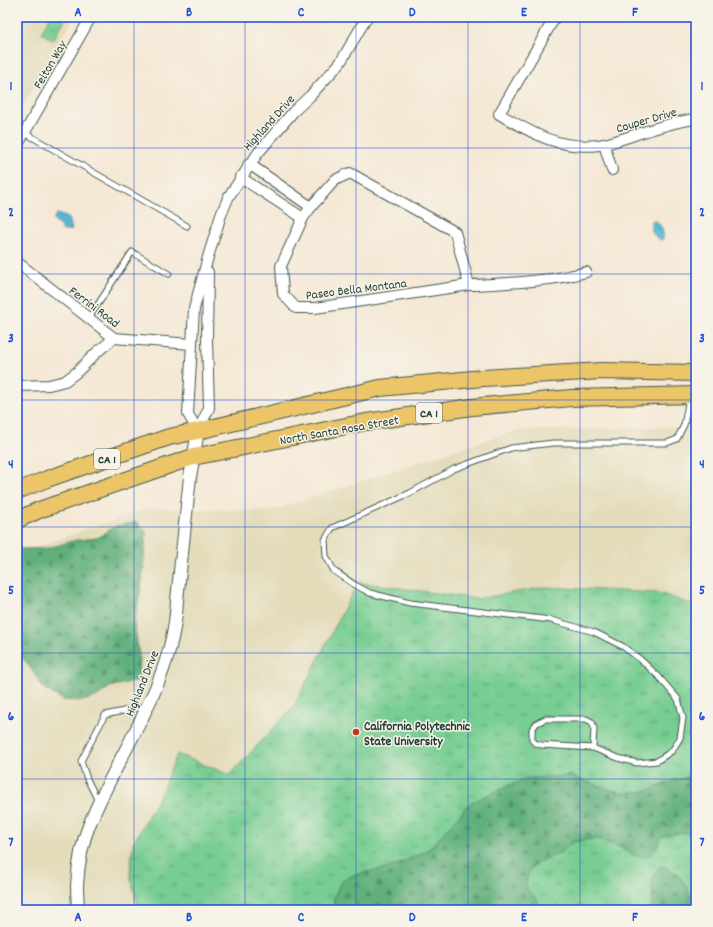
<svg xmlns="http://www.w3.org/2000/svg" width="713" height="927" viewBox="0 0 713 927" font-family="Dekko,sans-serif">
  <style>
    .built { fill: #e3dbba }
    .grass { fill: url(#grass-tufts); stroke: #4b8563 }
    .forest { fill: url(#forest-firs); stroke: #407658 }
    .water { fill: #54b8d3; stroke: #3a7a84 }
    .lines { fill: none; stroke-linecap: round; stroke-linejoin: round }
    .service-casing { stroke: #3f574c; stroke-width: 7 }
    .minor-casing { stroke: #3f574c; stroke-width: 12 }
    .tertiary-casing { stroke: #3f574c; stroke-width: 14 }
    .trunk-casing { stroke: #3f574c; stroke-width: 18 }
    .service { stroke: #fff; stroke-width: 5 }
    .minor { stroke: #fff; stroke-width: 10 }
    .tertiary { stroke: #fff; stroke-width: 12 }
    .trunk { stroke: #edc569; stroke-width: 16 }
    .grid { fill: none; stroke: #1d4ed8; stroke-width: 1; stroke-opacity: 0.55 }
    .poi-dot { fill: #c8321e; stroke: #f7f3e8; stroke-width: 1.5 }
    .labels { text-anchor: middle; stroke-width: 3; stroke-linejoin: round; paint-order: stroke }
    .shield { fill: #f7f3e8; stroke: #60746a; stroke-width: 1 }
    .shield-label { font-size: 12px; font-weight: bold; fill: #1f3d34 }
    .street-label { font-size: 13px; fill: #1f3d34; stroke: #f7f3e8 }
    .poi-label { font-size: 13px; font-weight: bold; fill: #1f3d34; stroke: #f7f3e8; text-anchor: start }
    .neatline { fill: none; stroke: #1d4ed8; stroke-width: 1.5 }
    .grid-label { font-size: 13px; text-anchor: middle; font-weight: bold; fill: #1d4ed8 }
  </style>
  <defs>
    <pattern id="grass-tufts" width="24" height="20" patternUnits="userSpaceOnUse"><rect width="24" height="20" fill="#77cd92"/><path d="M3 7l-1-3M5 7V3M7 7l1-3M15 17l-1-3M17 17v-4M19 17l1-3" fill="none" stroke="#61a878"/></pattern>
    <pattern id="forest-firs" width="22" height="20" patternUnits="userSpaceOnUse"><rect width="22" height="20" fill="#61b07c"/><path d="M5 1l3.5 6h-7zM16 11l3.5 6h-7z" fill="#4f9066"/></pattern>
  </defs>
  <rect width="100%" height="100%" fill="#f7f3e8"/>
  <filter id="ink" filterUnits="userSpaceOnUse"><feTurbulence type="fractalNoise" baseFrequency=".025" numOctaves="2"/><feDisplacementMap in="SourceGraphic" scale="8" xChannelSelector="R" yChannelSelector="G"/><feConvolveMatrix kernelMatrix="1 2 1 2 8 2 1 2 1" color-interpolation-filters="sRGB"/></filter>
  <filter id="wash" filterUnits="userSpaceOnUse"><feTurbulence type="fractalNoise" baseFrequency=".012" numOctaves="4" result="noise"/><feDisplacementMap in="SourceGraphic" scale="16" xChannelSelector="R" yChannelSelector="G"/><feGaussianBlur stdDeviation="0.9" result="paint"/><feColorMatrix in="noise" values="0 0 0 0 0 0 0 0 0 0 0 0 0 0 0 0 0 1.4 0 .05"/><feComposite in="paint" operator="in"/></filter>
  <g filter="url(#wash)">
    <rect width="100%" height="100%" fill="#f5e8d5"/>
    <!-- built -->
    <g class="built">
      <polygon points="17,17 74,17 17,116"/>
      <polygon points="657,427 696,429 696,910 17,910 17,554 147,508 270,511 514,431"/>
    </g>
    <!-- grass -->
    <g class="grass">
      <polygon points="50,17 66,17 53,40 41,33"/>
      <polygon points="358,582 477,599 545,587 659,593 696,606 696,777 688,777 667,783 648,791 621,793 569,776 446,831 428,850 390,868 366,872 342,880 334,897 334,910 139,910 130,875 133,843 160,795 177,754 230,775 294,706"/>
      <path d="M696 828V910H693C691 896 687 882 675 873 670 870 666 868 660 867L652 885 653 898 651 910H538L539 909 531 895 526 888 527 876 532 867 540 861 553 856 562 851 572 842 590 839H598L623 848 635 856 657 847 660 839 666 834 689 832Z"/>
    </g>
    <!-- forest -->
    <g class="forest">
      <polygon points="137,522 146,532 142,583 134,622 139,656 138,680 110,687 96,697 82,701 63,700 43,688 28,664 17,652 17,550 20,549 49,548 76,540 97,538 116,526"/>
      <polygon points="569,776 621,793 648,791 667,783 688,777 696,777 696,828 689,832 666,835 660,839 657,847 651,854 646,857 635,856 623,848 598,839 590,839 572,842 563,851 553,856 540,861 532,867 527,876 526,888 538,901 539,909 538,910 334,910 334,897 342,880 366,872 390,868 428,850 469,804 490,794 527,778"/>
      <path d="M660 867C682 869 690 891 693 910H651L653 898 652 885 654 875Z"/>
    </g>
    <!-- water -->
    <g class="water">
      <polygon points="57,214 69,218 72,230 63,231 59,225 53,220"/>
      <path d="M654 220C661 224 664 231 663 239L660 240C654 236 649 229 651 222Z"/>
    </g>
  </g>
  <g filter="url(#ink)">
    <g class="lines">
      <!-- service casing -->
      <g class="service-casing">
        <g id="service">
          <polyline points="25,133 187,226"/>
          <polyline points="89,318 132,252 169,274"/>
          <polyline points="593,748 541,745 535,743 532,740 532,729 537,723 545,719 586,719 592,722 594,728 593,748 618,758 637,763 657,761 672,751 680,738 683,718 678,699 658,676 640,659 622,646 594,632 551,620 410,603 370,593 355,585 334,571 326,556 325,540 332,528 410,493 454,469 511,448 553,443 667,443 677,439 684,425 689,398"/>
          <polyline points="98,801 87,779 81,761 105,715 147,706"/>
        </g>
      </g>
      <!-- minor casing -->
      <g class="minor-casing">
        <g id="minor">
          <path d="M555 17 499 114C532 133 559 150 599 145 612 143 625 138 637 134 656 128 676 121 696 119"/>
          <polyline points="604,144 612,170"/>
          <polyline points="17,146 91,17"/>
          <polyline points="248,165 255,168 311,207"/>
          <polygon points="350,173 455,232 469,285 315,308 296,308 283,294 281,266 303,218 311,207 335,180"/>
          <polyline points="240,177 303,218"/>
          <polyline points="17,262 114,338 191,344"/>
          <path d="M469 285C487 285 504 283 522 282 544 280 565 278 586 272"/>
          <polyline points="17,386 49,385 65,381 77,372 96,353 114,338"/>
          <polyline points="198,431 188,414 194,309 208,257 221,215 229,196 258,153 293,112 310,96 340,63 367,17"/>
          <polyline points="198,431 209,408 207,340 208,272"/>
        </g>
      </g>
      <!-- tertiary casing -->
      <g class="tertiary-casing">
        <path id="tertiary" d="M78 910C78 902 77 894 77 886 78 865 82 842 90 823 120 749 174 683 177 600L190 477 198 431"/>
      </g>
      <!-- trunk casing -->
      <g class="trunk-casing">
        <g id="trunk">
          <polyline points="17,491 47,479 169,437 198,431 380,388 483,378 602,371 696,373"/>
          <polyline points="17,520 39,510 193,457 366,422 472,407 571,398 696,395"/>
        </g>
      </g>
      <!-- service -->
      <use href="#service" class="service"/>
      <!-- minor -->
      <use href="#minor" class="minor"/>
      <!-- tertiary -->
      <use href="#tertiary" class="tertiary"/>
      <!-- trunk -->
      <use href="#trunk" class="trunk"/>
    </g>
  </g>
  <!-- grid -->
  <path class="grid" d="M134 17V910M245 17V910M356 17V910M468 17V910M580 17V910M17 148H696M17 274H696M17 400H696M17 527H696M17 653H696M17 779H696"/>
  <!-- markers -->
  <circle class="poi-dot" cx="356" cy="732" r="4"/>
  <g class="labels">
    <!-- shield labels -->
    <g class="shield">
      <rect x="416" y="403" width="26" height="20" rx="3"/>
      <rect x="94" y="449" width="26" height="20" rx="3"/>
    </g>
    <g class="shield-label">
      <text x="429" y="417">CA 1</text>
      <text x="107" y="463">CA 1</text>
    </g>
    <!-- street labels -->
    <g class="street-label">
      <text transform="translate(49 64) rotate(-60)" y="5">Felton Way</text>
      <text transform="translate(646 119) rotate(-16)" y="5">Couper Drive</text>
      <text transform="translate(268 122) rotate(-48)" y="5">Highland Drive</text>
      <text transform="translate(356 288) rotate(-7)" y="5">Paseo Bella Montana</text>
      <text transform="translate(95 306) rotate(37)" y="5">Ferrini Road</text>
      <text transform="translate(339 429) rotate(-10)" y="5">North Santa Rosa Street</text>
      <text transform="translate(141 683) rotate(-68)" y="5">Highland Drive</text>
    </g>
    <!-- poi labels -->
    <g class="poi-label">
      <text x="364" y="730">California Polytechnic<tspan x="364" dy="15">State University</tspan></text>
    </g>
  </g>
  <!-- margin -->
  <rect width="713" height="927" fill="none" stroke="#f7f3e8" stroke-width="44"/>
  <rect x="22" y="22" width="669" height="883" class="neatline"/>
  <g class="grid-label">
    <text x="78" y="16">A</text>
    <text x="189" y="16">B</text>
    <text x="301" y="16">C</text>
    <text x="412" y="16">D</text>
    <text x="524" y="16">E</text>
    <text x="635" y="16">F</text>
    <text x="11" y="90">1</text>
    <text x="702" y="90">1</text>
    <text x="11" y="216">2</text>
    <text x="702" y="216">2</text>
    <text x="11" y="342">3</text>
    <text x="702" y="342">3</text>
    <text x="11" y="468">4</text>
    <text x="702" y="468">4</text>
    <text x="11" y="594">5</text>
    <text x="702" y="594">5</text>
    <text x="11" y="720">6</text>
    <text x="702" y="720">6</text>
    <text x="11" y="846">7</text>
    <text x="702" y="846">7</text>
    <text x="78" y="921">A</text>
    <text x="189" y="921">B</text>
    <text x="301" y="921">C</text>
    <text x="412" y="921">D</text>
    <text x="524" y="921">E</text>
    <text x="635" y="921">F</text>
  </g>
</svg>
